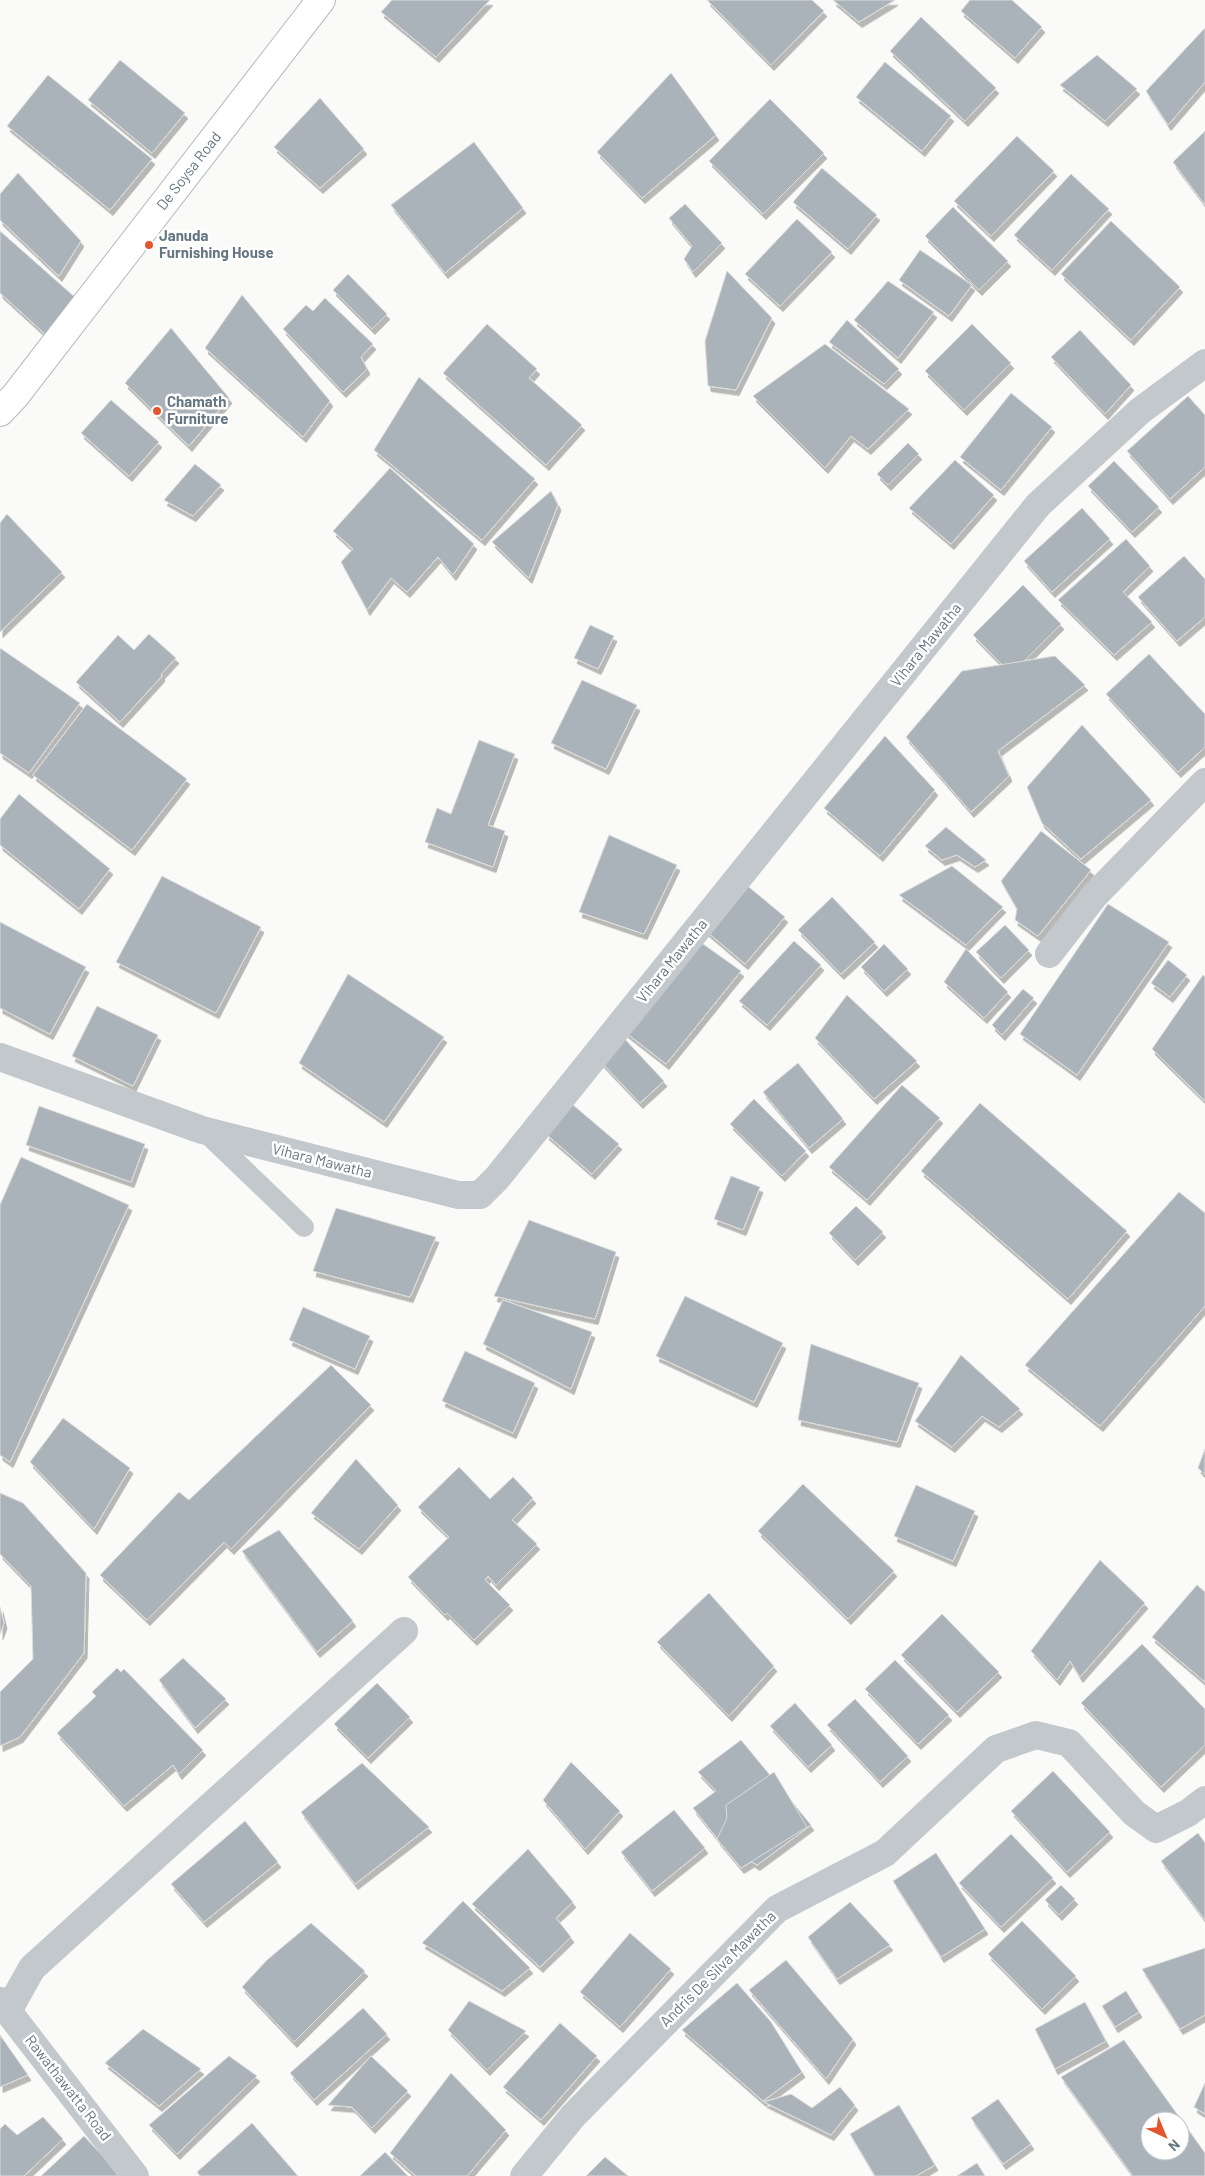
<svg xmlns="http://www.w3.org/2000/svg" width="1205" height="2176" viewBox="0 0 1205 2176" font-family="Barlow,sans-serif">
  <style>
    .building { fill: #aab3b9; stroke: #dcdcda; fill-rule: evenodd; filter: url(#shadow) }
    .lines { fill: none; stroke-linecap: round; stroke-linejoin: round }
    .primary-casing { stroke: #b5babe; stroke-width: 30 }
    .service { stroke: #c3c8cc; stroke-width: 20 }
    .minor { stroke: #c3c8cc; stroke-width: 28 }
    .primary { stroke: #fff; stroke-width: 28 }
    .poi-dot { fill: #e4572e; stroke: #fff; stroke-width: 2 }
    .labels { text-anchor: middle; stroke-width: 5; stroke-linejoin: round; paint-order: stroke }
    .street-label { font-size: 15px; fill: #657683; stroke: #fff }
    .poi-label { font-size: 15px; font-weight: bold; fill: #657683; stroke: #fff; text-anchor: start }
  </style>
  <defs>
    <filter id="shadow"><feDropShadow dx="3" dy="5.5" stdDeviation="0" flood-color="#0004"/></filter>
  </defs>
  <rect width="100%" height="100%" fill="#fafaf8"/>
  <!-- building -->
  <g class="building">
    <polygon points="392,0 490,0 436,57 381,12"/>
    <polygon points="707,0 812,0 824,11 771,65"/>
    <polygon points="833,0 895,0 859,22"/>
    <polygon points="970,0 1012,0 1042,27 1015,58 961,11"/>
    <polygon points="921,17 996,88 965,121 890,51"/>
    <polygon points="1205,28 1205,82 1168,125 1146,91"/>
    <polygon points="1097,55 1137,89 1105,121 1060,85"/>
    <polygon points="120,60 185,113 152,153 88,100"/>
    <polygon points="885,62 951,116 922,151 856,97"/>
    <polygon points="671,73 716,135 642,198 597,152"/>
    <polygon points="48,75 152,159 110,210 7,126"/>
    <polygon points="320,98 364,149 320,188 274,147"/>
    <polygon points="770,99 824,153 763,214 709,161"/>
    <polygon points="1205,131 1205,205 1173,162"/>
    <polygon points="1017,136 1054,171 991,236 954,201"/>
    <polygon points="474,142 523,208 445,273 391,205"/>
    <polygon points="822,168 877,215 848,249 793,202"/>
    <polygon points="18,173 81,241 59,276 0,220 0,194"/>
    <polygon points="1071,174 1109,209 1052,270 1014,235"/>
    <polygon points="685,204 722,243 693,272 684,259 692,246 669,218"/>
    <polygon points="953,207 1008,261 979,290 925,236"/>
    <polygon points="797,219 832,252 780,306 745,274"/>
    <polygon points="1111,221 1180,287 1131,340 1061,274"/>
    <polygon points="0,231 77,299 45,334 0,293"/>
    <polygon points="920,250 972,285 949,316 899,280"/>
    <polygon points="727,271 772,318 736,390 708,386 705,341"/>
    <polygon points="348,274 387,314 372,329 333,290"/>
    <polygon points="888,281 934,312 898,358 854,320"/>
    <polygon points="242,295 330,401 303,437 205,348"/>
    <polygon points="325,298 373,344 361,357 367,369 343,392 283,329 306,305 313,311"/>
    <polygon points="847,320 899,369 884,384 829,342"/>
    <polygon points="487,324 537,369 529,378 582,425 546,465 443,373"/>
    <polygon points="972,324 1011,363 964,410 925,371"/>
    <polygon points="171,328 229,398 189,446 125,383"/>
    <polygon points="1080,330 1131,385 1105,414 1051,357"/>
    <polygon points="825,344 909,409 868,449 851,436 825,468 753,396"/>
    <polygon points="419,377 535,479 482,540 374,450"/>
    <polygon points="1011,393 1052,427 1001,490 960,457"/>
    <polygon points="1188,396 1205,415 1205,467 1170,499 1127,451"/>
    <polygon points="111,400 159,442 129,476 81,433"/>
    <polygon points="908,443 919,454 888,485 877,474"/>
    <polygon points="955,460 994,495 951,544 909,508"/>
    <polygon points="1114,461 1159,507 1132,532 1088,486"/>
    <polygon points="195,464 221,485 193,516 164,500"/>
    <polygon points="390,468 474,544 453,575 438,557 407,592 391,578 367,610 341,562 353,549 333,531"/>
    <polygon points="551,491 558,505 529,578 492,542"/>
    <polygon points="1082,508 1110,539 1052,592 1024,561"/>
    <polygon points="7,514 62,572 0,632 0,523"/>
    <polygon points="1126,539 1150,566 1123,592 1152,622 1114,655 1058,600"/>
    <polygon points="1184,556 1205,579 1205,617 1177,641 1138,597"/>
    <polygon points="1023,585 1061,624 1011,674 973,635"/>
    <polygon points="590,625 614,636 598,669 574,658"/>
    <polygon points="149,634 176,658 161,674 162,676 120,722 76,682 118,635 134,650"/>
    <polygon points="0,648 80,703 29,773 0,753"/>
    <polygon points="1149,654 1205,714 1205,747 1178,772 1106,694"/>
    <polygon points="1055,656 1085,685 998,751 1009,776 971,812 906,737 962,671"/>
    <polygon points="582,680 637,705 606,769 551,743"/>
    <polygon points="87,704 187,779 132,850 33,775"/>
    <polygon points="1082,725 1151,800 1081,859 1042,823 1027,787"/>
    <polygon points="885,736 935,790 880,856 824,808"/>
    <polygon points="479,740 515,754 488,825 505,831 493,867 425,842 437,808 451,814"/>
    <polygon points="19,794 110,869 79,909 0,845 0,819"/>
    <polygon points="946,827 986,860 975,867 957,855 942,860 925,846"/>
    <polygon points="1041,831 1091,870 1038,936 1015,920 1017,909 1001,881"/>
    <polygon points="609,835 677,865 644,934 579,912"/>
    <polygon points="952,866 1003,907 966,945 899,895"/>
    <polygon points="162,876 261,927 216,1013 116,962"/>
    <polygon points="744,883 785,917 745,964 705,930"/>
    <polygon points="832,897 875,942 841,974 798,930"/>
    <polygon points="1108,904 1169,942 1077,1075 1020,1034"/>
    <polygon points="0,922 86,967 50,1034 0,1008"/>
    <polygon points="1005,925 1029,950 1001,978 976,952"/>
    <polygon points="696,939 741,971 666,1064 625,1032"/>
    <polygon points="794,941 821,965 767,1025 739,1001"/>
    <polygon points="884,944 908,969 884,991 861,967"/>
    <polygon points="966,949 1008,992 984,1018 944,982"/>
    <polygon points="1168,960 1187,975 1170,997 1151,983"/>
    <polygon points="348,974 444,1037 384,1122 299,1063"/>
    <polygon points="1203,975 1205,977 1205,1101 1152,1049"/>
    <polygon points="1023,989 1034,998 1002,1035 992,1025"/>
    <polygon points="847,995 917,1061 874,1099 815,1038"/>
    <polygon points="97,1006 158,1035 133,1086 72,1056"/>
    <polygon points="622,1036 664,1081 640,1103 598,1059"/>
    <polygon points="798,1063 843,1119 809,1148 763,1092"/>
    <polygon points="902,1085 940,1118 867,1200 829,1167"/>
    <polygon points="754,1099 806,1151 782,1176 730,1124"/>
    <polygon points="980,1103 1127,1231 1068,1299 921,1171"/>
    <polygon points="572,1104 619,1144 592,1174 546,1134"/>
    <polygon points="39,1106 145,1144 131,1182 26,1145"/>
    <polygon points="21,1157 129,1205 10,1462 0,1455 0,1205"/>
    <polygon points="731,1176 760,1187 743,1230 714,1219"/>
    <polygon points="1179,1192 1205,1213 1205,1306 1100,1426 1025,1365"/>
    <polygon points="856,1206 883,1232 855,1260 829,1233"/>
    <polygon points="336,1208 436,1237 410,1297 313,1271"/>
    <polygon points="529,1220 616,1252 595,1319 494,1296"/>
    <polygon points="685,1296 783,1343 754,1402 656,1356"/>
    <polygon points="503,1300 592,1332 571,1389 483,1344"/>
    <polygon points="303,1307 370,1336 355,1369 289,1340"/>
    <polygon points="811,1344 919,1383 897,1442 798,1420"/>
    <polygon points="465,1351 535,1383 513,1433 442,1401"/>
    <polygon points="961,1355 1020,1409 999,1427 982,1416 952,1447 915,1421"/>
    <polygon points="331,1365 371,1405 231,1549 224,1542 147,1620 100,1575 179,1492 189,1500"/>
    <polygon points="63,1418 130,1468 94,1529 30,1462"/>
    <polygon points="1205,1449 1205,1475 1198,1468"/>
    <polygon points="356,1459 398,1505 359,1549 311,1513"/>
    <polygon points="459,1467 490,1499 513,1477 533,1498 512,1520 537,1544 496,1585 488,1576 485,1580 510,1605 474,1640 447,1613 445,1615 408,1577 449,1537 418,1507"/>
    <polygon points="803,1484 894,1571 848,1619 758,1531"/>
    <polygon points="916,1485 975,1511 953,1561 894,1536"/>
    <polygon points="0,1493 23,1503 86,1573 84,1653 20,1737 0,1746 0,1692 33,1659 31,1586 0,1554"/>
    <polygon points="279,1530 353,1621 317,1652 242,1551"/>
    <polygon points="1100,1560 1145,1603 1080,1677 1070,1661 1057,1680 1031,1651"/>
    <polygon points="1197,1585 1205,1592 1205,1682 1152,1637"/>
    <polygon points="709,1593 774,1666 729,1716 657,1642"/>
    <polygon points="0,1607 4,1623 0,1634"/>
    <polygon points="942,1614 999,1672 957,1712 901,1655"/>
    <polygon points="1142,1644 1205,1709 1205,1745 1161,1787 1081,1703"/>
    <polygon points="183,1658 226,1699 195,1728 159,1680"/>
    <polygon points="895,1660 949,1715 918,1744 865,1689"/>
    <polygon points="117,1668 121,1672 124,1669 203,1750 179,1774 173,1765 124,1806 57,1733 96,1696 92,1692"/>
    <polygon points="377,1683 410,1717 368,1758 334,1724"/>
    <polygon points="855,1699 908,1756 880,1782 827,1725"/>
    <polygon points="795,1703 832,1745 808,1767 770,1726"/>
    <polygon points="741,1740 811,1825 757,1865 721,1843 693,1808 716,1791 698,1772"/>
    <polygon points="571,1762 620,1811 585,1849 543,1800"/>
    <polygon points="362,1763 429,1827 355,1884 301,1812"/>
    <polygon points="1053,1771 1110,1832 1067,1872 1011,1811"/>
    <polygon points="774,1772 807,1827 741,1868 717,1839 727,1818 726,1805"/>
    <polygon points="674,1810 705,1848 652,1891 621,1852"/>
    <polygon points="245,1821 278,1862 204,1922 171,1884"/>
    <polygon points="1198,1833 1205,1843 1205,1920 1161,1861"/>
    <polygon points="1011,1834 1053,1878 1001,1927 959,1883"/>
    <polygon points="528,1849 573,1902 556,1918 571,1937 540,1967 472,1904"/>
    <polygon points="936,1853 985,1929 941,1957 893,1881"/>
    <polygon points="1061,1885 1075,1899 1059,1915 1045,1900"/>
    <polygon points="463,1901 530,1968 502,1991 422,1943"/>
    <polygon points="850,1902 890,1945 837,1979 808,1937"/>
    <polygon points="1022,1921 1076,1976 1042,2009 988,1954"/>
    <polygon points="311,1923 365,1971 294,2042 242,1987 267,1960"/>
    <polygon points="630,1933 671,1969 620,2027 580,1992"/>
    <polygon points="1205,1948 1205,2015 1180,2029 1142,1969"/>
    <polygon points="786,1960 853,2039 826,2079 749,1990"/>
    <polygon points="737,1983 771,2022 802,2072 763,2101 682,2030"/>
    <polygon points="1126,1991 1139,2012 1115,2027 1102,2006"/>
    <polygon points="469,2001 526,2031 487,2070 448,2030"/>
    <polygon points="1085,2002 1106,2041 1055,2069 1035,2029"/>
    <polygon points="363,2008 387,2034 314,2100 290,2073"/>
    <polygon points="560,2023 597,2056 541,2120 503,2087"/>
    <polygon points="143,2029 201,2069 159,2106 105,2063"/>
    <polygon points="0,2035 28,2075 0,2087"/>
    <path d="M1124 2040 1205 2153V2176H1133L1061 2077ZM1150 2121H1180V2151H1150Z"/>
    <polygon points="229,2056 257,2076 177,2154 149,2125"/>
    <polygon points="371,2056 408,2091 372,2128 352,2107 328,2105"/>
    <polygon points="451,2073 506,2130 467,2176 416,2176 390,2153"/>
    <polygon points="1205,2083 1205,2114 1194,2107"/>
    <polygon points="840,2087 855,2105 831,2135 764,2102 791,2094 812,2108"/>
    <polygon points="998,2099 1031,2144 1003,2164 971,2118"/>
    <polygon points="899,2105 935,2165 916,2176 875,2176 850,2134"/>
    <polygon points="43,2117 63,2139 24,2176 0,2176 0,2129 5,2124 17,2135"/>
    <polygon points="252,2123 298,2176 200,2176 197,2172"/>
    <polygon points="84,2136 121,2176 41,2176"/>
    <polygon points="385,2152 408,2176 360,2176"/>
    <polygon points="605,2157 628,2176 586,2176"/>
    <polygon points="977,2163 985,2176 957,2176"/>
  </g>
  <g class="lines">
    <!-- primary casing -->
    <g class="primary-casing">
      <polyline id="primary" points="0,412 15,396 321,0"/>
    </g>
    <!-- service -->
    <polyline class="service" points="204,1131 304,1227"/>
    <!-- minor -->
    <g class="minor">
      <polyline points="1049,954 1095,895 1205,782"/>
      <polyline points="0,1057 202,1130 458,1195 480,1195 497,1178 1038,505 1140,411 1205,363"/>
      <polyline points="0,2001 135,2176"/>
      <polyline points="8,2011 32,1968 404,1631"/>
      <polyline points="524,2176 573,2116 777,1909 885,1853 996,1749 1036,1735 1069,1743 1134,1813 1156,1829 1188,1813 1205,1800"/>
    </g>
    <!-- primary -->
    <use href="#primary" class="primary"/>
  </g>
  <!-- markers -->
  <g class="poi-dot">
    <circle cx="149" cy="245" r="5"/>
    <circle cx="157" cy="411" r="5"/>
  </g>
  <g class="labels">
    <!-- street labels -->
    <g class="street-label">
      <text transform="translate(189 171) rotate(-52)" y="5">De Soysa Road</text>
      <text transform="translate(926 645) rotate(-51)" y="5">Vihara Mawatha</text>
      <text transform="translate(672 961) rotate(-51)" y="5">Vihara Mawatha</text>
      <text transform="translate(322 1161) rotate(14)" y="5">Vihara Mawatha</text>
      <text transform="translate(718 1969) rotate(-45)" y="5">Andris De Silva Mawatha</text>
      <text transform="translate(68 2088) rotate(52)" y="5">Rawathawatta Road</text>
    </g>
    <!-- poi labels -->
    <g class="poi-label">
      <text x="159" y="241">Januda<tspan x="159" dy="17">Furnishing House</tspan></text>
      <text x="167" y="407">Chamath<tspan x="167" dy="17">Furniture</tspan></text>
    </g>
  </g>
  <!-- north arrow -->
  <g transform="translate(1165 2136) rotate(136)"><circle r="24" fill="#ffffff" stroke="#c1c8cd"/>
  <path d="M0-4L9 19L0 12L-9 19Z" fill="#e4572e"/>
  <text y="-8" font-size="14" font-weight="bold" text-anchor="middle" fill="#657683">N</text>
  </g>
</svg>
